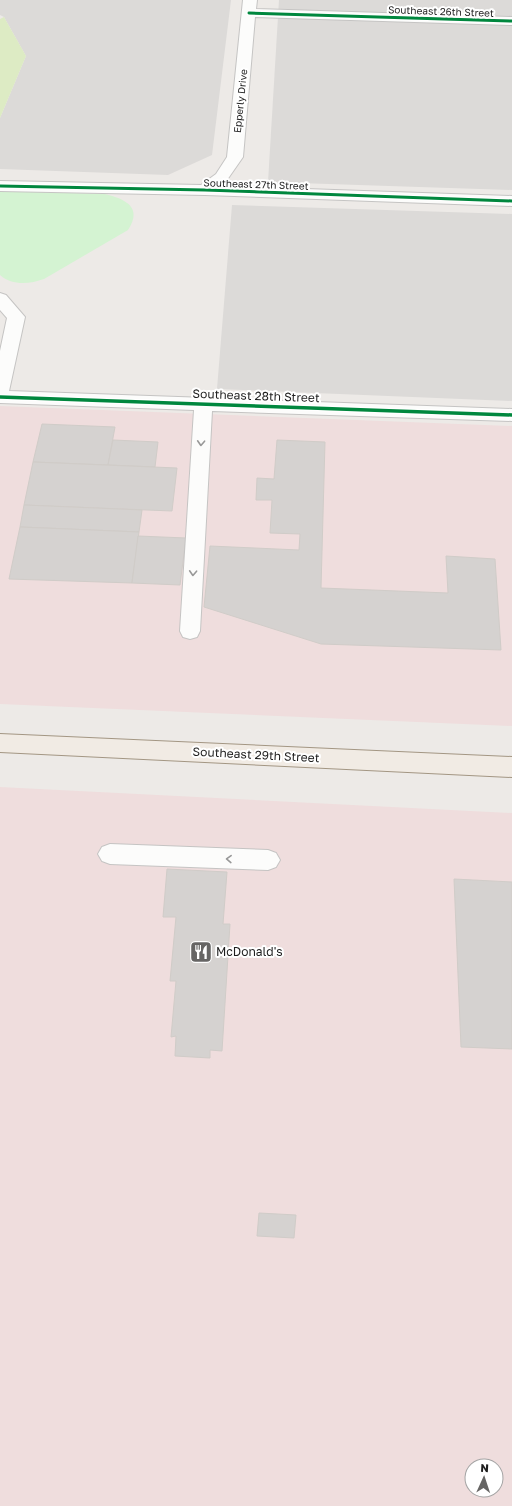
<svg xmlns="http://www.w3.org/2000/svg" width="512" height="1506" viewBox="0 0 512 1506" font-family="'Golos Text',sans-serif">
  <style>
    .residential { fill: #dcdad8 }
    .commercial { fill: #efdddd; fill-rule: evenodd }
    .grass { fill: #ddebc4 }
    .park { fill: #d4f3d2 }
    .building { fill: #d5d2d0; stroke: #d0ccc8 }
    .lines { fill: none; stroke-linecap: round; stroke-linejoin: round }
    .minor-casing { stroke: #c5c4c3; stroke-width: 2 }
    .major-casing { stroke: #a39683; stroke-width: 2 }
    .minor { fill: #fcfcfb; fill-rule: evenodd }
    .major { fill: #f1ebe4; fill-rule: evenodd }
    .cycleway-far1-casing { stroke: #fff; stroke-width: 5 }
    .cycleway-casing { stroke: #fff; stroke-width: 6 }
    .cycleway-far1 { stroke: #00873e; stroke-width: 3 }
    .cycleway { stroke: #00873e; stroke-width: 3.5 }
    .oneway { stroke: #989898 }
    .labels { text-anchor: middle; stroke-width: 4; stroke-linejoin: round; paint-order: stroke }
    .far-street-label { font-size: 10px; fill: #1e1e1e; stroke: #fff }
    .street-label { font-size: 12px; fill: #1e1e1e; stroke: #fff }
    .poi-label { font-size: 12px; fill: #1e1e1e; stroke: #fff; text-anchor: start }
  </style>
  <rect width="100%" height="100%" fill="#edeae7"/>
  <!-- residential -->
  <g class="residential">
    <polygon points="0,0 231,0 212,155 168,175 0,169 0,118 26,56 4,17 0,15"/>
    <polygon points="279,0 512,0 512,190 268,182"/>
    <polygon points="232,205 512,214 512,401 217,389"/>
  </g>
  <!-- commercial -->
  <g class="commercial">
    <polygon points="0,406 512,426 512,726 0,704"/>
    <path d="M0 787 512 813V1506H0ZM472 1466H496V1490H472Z"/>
  </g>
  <!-- grass -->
  <polygon class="grass" points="4,17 26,56 0,118 0,19"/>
  <!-- park -->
  <path class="park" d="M0 191 105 194C125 199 143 207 128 230L44 279C30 284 12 286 0 275Z"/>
  <!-- building -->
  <g class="building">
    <polygon points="42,424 115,427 108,465 33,462"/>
    <polygon points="113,440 158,442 155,467 108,465"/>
    <polygon points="277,440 325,442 321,588 448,593 446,556 495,559 501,650 321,644 204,607 210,546 299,550 300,534 270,533 272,500 256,500 257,478 274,479"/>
    <polygon points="33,462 177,468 172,511 24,505"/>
    <polygon points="24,505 142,510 139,532 20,527"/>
    <polygon points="20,527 139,532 132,583 9,579"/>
    <polygon points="138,536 186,538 180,585 132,583"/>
    <polygon points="167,869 227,872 223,924 230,924 222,1051 210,1050 210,1058 175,1056 176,1036 171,1037 176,981 170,981 176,917 163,917"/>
    <polygon points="454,879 512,882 512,1049 461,1047"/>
    <polygon points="259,1213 296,1215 294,1238 257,1236"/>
  </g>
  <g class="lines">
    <!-- minor casing -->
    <g class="minor-casing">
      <g id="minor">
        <polygon points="243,0 257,0 256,9 512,17 512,25 255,17 243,157 227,180 220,186 512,196 512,206 205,195 0,191 0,181 201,185 216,174 227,157"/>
        <polygon points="0,293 6,295 25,317 9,391 512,409 512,421 212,411 200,631 197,637 190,639 183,637 180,631 194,410 0,403 0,351 7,318 0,310"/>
        <polygon points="110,844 268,850 276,853 280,860 276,867 268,870 110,864 102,861 98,854 102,847"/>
      </g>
    </g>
    <!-- major casing -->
    <g class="major-casing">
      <polygon id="major" points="0,734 512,757 512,777 0,752"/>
    </g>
    <!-- minor -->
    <use href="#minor" class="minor"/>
    <!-- major -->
    <use href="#major" class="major"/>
    <!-- cycleway-far1 casing -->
    <g class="cycleway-far1-casing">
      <g id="cycleway-far1">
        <polyline points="249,13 512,21"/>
        <polyline points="0,186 205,190 512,201"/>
      </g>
    </g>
    <!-- cycleway casing -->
    <g class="cycleway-casing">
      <polyline id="cycleway" points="0,397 512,415"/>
    </g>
    <!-- cycleway-far1 -->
    <use href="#cycleway-far1" class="cycleway-far1"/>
    <!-- cycleway -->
    <use href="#cycleway" class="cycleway"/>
  </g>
  <!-- one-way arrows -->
  <defs><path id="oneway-chevron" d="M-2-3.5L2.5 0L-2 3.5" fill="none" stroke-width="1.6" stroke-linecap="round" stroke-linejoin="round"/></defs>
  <g class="oneway">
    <use href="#oneway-chevron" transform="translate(201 443) rotate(93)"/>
    <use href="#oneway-chevron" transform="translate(193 573) rotate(93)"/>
    <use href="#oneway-chevron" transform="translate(229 859) rotate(-178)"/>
  </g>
  <!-- icons -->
  <defs>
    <g id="restaurant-square" transform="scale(1.15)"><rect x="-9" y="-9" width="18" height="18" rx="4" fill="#666564" stroke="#fff"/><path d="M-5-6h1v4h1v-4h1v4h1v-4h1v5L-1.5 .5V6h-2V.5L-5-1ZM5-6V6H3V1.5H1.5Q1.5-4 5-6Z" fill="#fff"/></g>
  </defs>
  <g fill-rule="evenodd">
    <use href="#restaurant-square" x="201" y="952"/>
  </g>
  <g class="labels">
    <!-- far-street labels -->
    <g class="far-street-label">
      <text transform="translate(441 11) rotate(2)" y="4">Southeast 26th Street</text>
      <text transform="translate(240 101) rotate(-84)" y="4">Epperly Drive</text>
      <text transform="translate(256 184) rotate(2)" y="4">Southeast 27th Street</text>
    </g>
    <!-- street labels -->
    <g class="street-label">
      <text transform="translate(256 396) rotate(2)" y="4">Southeast 28th Street</text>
      <text transform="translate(256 755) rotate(3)" y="4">Southeast 29th Street</text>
    </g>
    <!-- poi labels -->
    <g class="poi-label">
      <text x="216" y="956">McDonald's</text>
    </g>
  </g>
  <!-- north arrow -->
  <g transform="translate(484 1478) rotate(3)"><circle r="19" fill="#ffffff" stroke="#a5a5a5"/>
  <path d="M0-3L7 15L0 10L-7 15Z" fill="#666564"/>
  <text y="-6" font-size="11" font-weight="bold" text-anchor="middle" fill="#1e1e1e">N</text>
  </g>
</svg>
